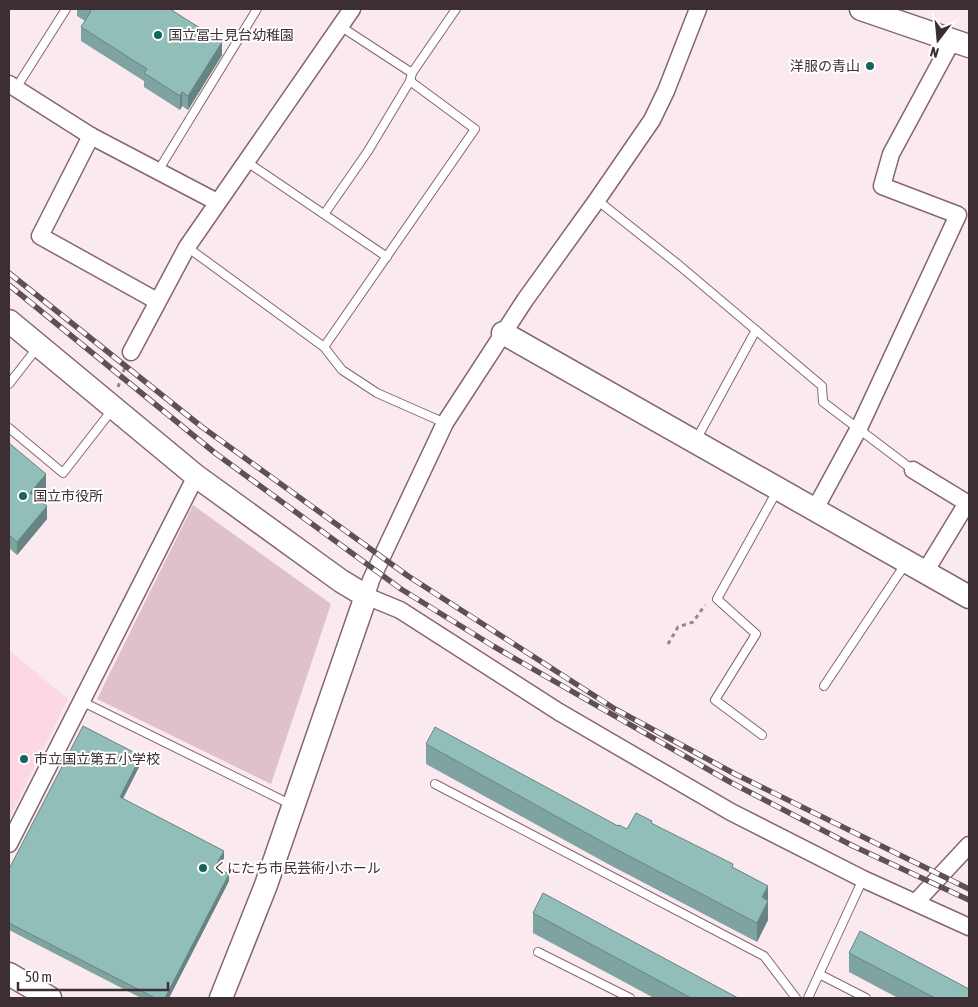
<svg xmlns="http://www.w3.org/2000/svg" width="978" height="1007" viewBox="0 0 978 1007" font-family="'Asap Condensed','Noto Sans JP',sans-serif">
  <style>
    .built { fill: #fdd7e3 }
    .green { fill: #dfc1cb }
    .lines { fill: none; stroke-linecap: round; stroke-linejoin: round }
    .lane-casing { stroke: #876570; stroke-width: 10 }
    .street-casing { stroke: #876570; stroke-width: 19 }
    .secondary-casing { stroke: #876570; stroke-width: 25 }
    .path { stroke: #94858a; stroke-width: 3; stroke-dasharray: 4 4; stroke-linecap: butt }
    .lane { stroke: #fff; stroke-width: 8 }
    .street { stroke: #fff; stroke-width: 16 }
    .secondary { stroke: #fff; stroke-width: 22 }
    .rail-casing { stroke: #5f5055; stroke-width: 5.5 }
    .rail { stroke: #fff; stroke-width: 4; stroke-dasharray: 11; stroke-linecap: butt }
    .wall { fill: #7ea3a0 }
    .shaded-wall { fill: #668582 }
    .building { fill: #92beba; stroke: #668582 }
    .poi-dot { fill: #166460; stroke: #fff; stroke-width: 2 }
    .labels { text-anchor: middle; stroke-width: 4; stroke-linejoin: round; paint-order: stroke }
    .poi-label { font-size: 14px; fill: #3d2e33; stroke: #fff; text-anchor: start }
  </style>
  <rect width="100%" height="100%" fill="#faeaef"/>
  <!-- built -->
  <polygon class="built" points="9,650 68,699 9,819"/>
  <!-- green -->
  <polygon class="green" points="193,505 331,604 271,784 97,699"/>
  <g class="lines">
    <!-- lane casing -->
    <g class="lane-casing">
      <g id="lane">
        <polyline points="340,26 412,73"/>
        <polyline points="16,88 66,9"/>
        <polyline points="247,162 387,257"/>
        <polyline points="158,171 257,9"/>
        <polyline points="597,200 680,266 822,386 823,402 913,470"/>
        <polyline points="325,213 368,151 410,81 412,73 456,9"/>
        <polyline points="187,247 324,347 342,370 377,393 445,423"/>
        <polyline points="324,347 475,129 410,81"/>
        <polyline points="9,384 37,348"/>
        <polyline points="9,428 63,473 112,410"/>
        <polyline points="696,440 756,330"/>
        <polyline points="824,686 906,563"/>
        <polyline points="81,701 292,805"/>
        <polyline points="762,735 715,700 756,634 717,599 777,491"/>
        <polyline points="435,784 764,956 796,998"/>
        <polyline points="538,952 630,998"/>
        <polyline points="819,974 866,998"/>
        <polyline points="808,998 863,879"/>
      </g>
    </g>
    <!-- street casing -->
    <g class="street-casing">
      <g id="street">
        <polyline points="698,9 666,91 652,120 597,200 525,300 445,423 371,580 366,596 400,610 559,712 731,812 863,879 969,927"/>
        <polyline points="9,84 91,136 217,202"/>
        <polyline points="91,136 40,236 157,301"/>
        <polyline points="131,352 187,247 352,9"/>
        <polyline points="913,470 967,503 925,572"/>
        <polyline points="815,509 859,428 958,215 882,186 891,154 952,41"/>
        <polyline points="9,844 196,476"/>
        <polyline points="916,902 969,845"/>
      </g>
    </g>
    <!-- secondary casing -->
    <g class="secondary-casing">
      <g id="secondary">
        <polyline points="861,9 969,46"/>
        <polyline points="9,321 196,476 341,581 366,596 266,885 221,998"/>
        <polyline points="503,333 969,597"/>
        <polyline points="9,974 50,998"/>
      </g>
    </g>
    <!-- path -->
    <g class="path">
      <polyline points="118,387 125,367"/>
      <polyline points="668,644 678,627 693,622 705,605"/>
    </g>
    <!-- lane -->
    <use href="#lane" class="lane"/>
    <!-- street -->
    <use href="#street" class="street"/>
    <!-- secondary -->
    <use href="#secondary" class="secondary"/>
    <!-- rail casing -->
    <g class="rail-casing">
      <g id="rail">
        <polyline points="9,273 202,427 408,576 615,709 735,774 969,889"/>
        <polyline points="9,285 215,453 401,589 493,646 730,782 853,846 969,900"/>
      </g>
    </g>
    <!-- rail -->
    <use href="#rail" class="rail"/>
  </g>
  <!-- wall -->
  <g class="wall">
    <polygon points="77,9 170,9 222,55 188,110 182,106 180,110 144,87 144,81 81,41 81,27 85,21 77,16"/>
    <polygon points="9,443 46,487 37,498 47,519 17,555 9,548"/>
    <polygon points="426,744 618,826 627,829 652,824 768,886 768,920 757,942 608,864 426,764"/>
    <polygon points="141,763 123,799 224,858 218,868 229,881 169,998 141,998 9,930 9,869"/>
    <polygon points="533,913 738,998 654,998 533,933"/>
    <polygon points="849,953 969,998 898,998 849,972"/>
  </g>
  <!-- shaded-wall -->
  <g class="shaded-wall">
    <polygon points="222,42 222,55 188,110 188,96"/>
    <polygon points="182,92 182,106 180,110 180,96"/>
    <polygon points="46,474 46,487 30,506 30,493"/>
    <polygon points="47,506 47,519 17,555 17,542"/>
    <polygon points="141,756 141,763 120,804 120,797"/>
    <polygon points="224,851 224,858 215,874 215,867"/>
    <polygon points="229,874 229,881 169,998 165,998"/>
    <polygon points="768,886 768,920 757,942 757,923 762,897"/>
  </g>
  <!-- building -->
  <g class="building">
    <polygon points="88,9 170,9 222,42 188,96 182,92 180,96 144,73 147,69 81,27 91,11"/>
    <polygon points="9,443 46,474 30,493 47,506 17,542 9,535"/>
    <polygon points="83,726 141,756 120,797 224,851 215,867 229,874 165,998 155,998 9,923 9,869"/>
    <polygon points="435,727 618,826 619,825 627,829 636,813 652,821 651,823 733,864 732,867 768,886 762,897 768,901 757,923 608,845 426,744"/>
    <polygon points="543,893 738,998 691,998 533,913"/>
    <polygon points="860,931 969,989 969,998 935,998 849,953"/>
  </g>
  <!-- markers -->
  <g class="poi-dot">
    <circle cx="158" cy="35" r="5"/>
    <circle cx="870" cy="66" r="5"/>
    <circle cx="23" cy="496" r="5"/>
    <circle cx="24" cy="759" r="5"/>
    <circle cx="203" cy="868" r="5"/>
  </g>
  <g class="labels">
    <!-- poi labels -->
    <g class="poi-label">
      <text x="168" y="40">国立冨士見台幼稚園</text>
      <text x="860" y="71" text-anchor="end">洋服の青山</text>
      <text x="33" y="501">国立市役所</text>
      <text x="34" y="764">市立国立第五小学校</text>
      <text x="213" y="873">くにたち市民芸術小ホール</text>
    </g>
  </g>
  <!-- border -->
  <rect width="978" height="1007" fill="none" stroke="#3d2e33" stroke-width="20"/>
  <!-- north arrow -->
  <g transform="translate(938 40) rotate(196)" stroke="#ffffff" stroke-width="4" paint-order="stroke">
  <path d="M0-4L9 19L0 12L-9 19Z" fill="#3d2e33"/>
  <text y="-8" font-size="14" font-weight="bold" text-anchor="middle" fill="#3d2e33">N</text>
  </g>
  <!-- scale -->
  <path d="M18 982v8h150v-8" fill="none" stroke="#3d2e33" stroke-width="2.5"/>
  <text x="25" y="982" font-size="15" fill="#3d2e33" stroke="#ffffff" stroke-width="4" paint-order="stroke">50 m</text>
</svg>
